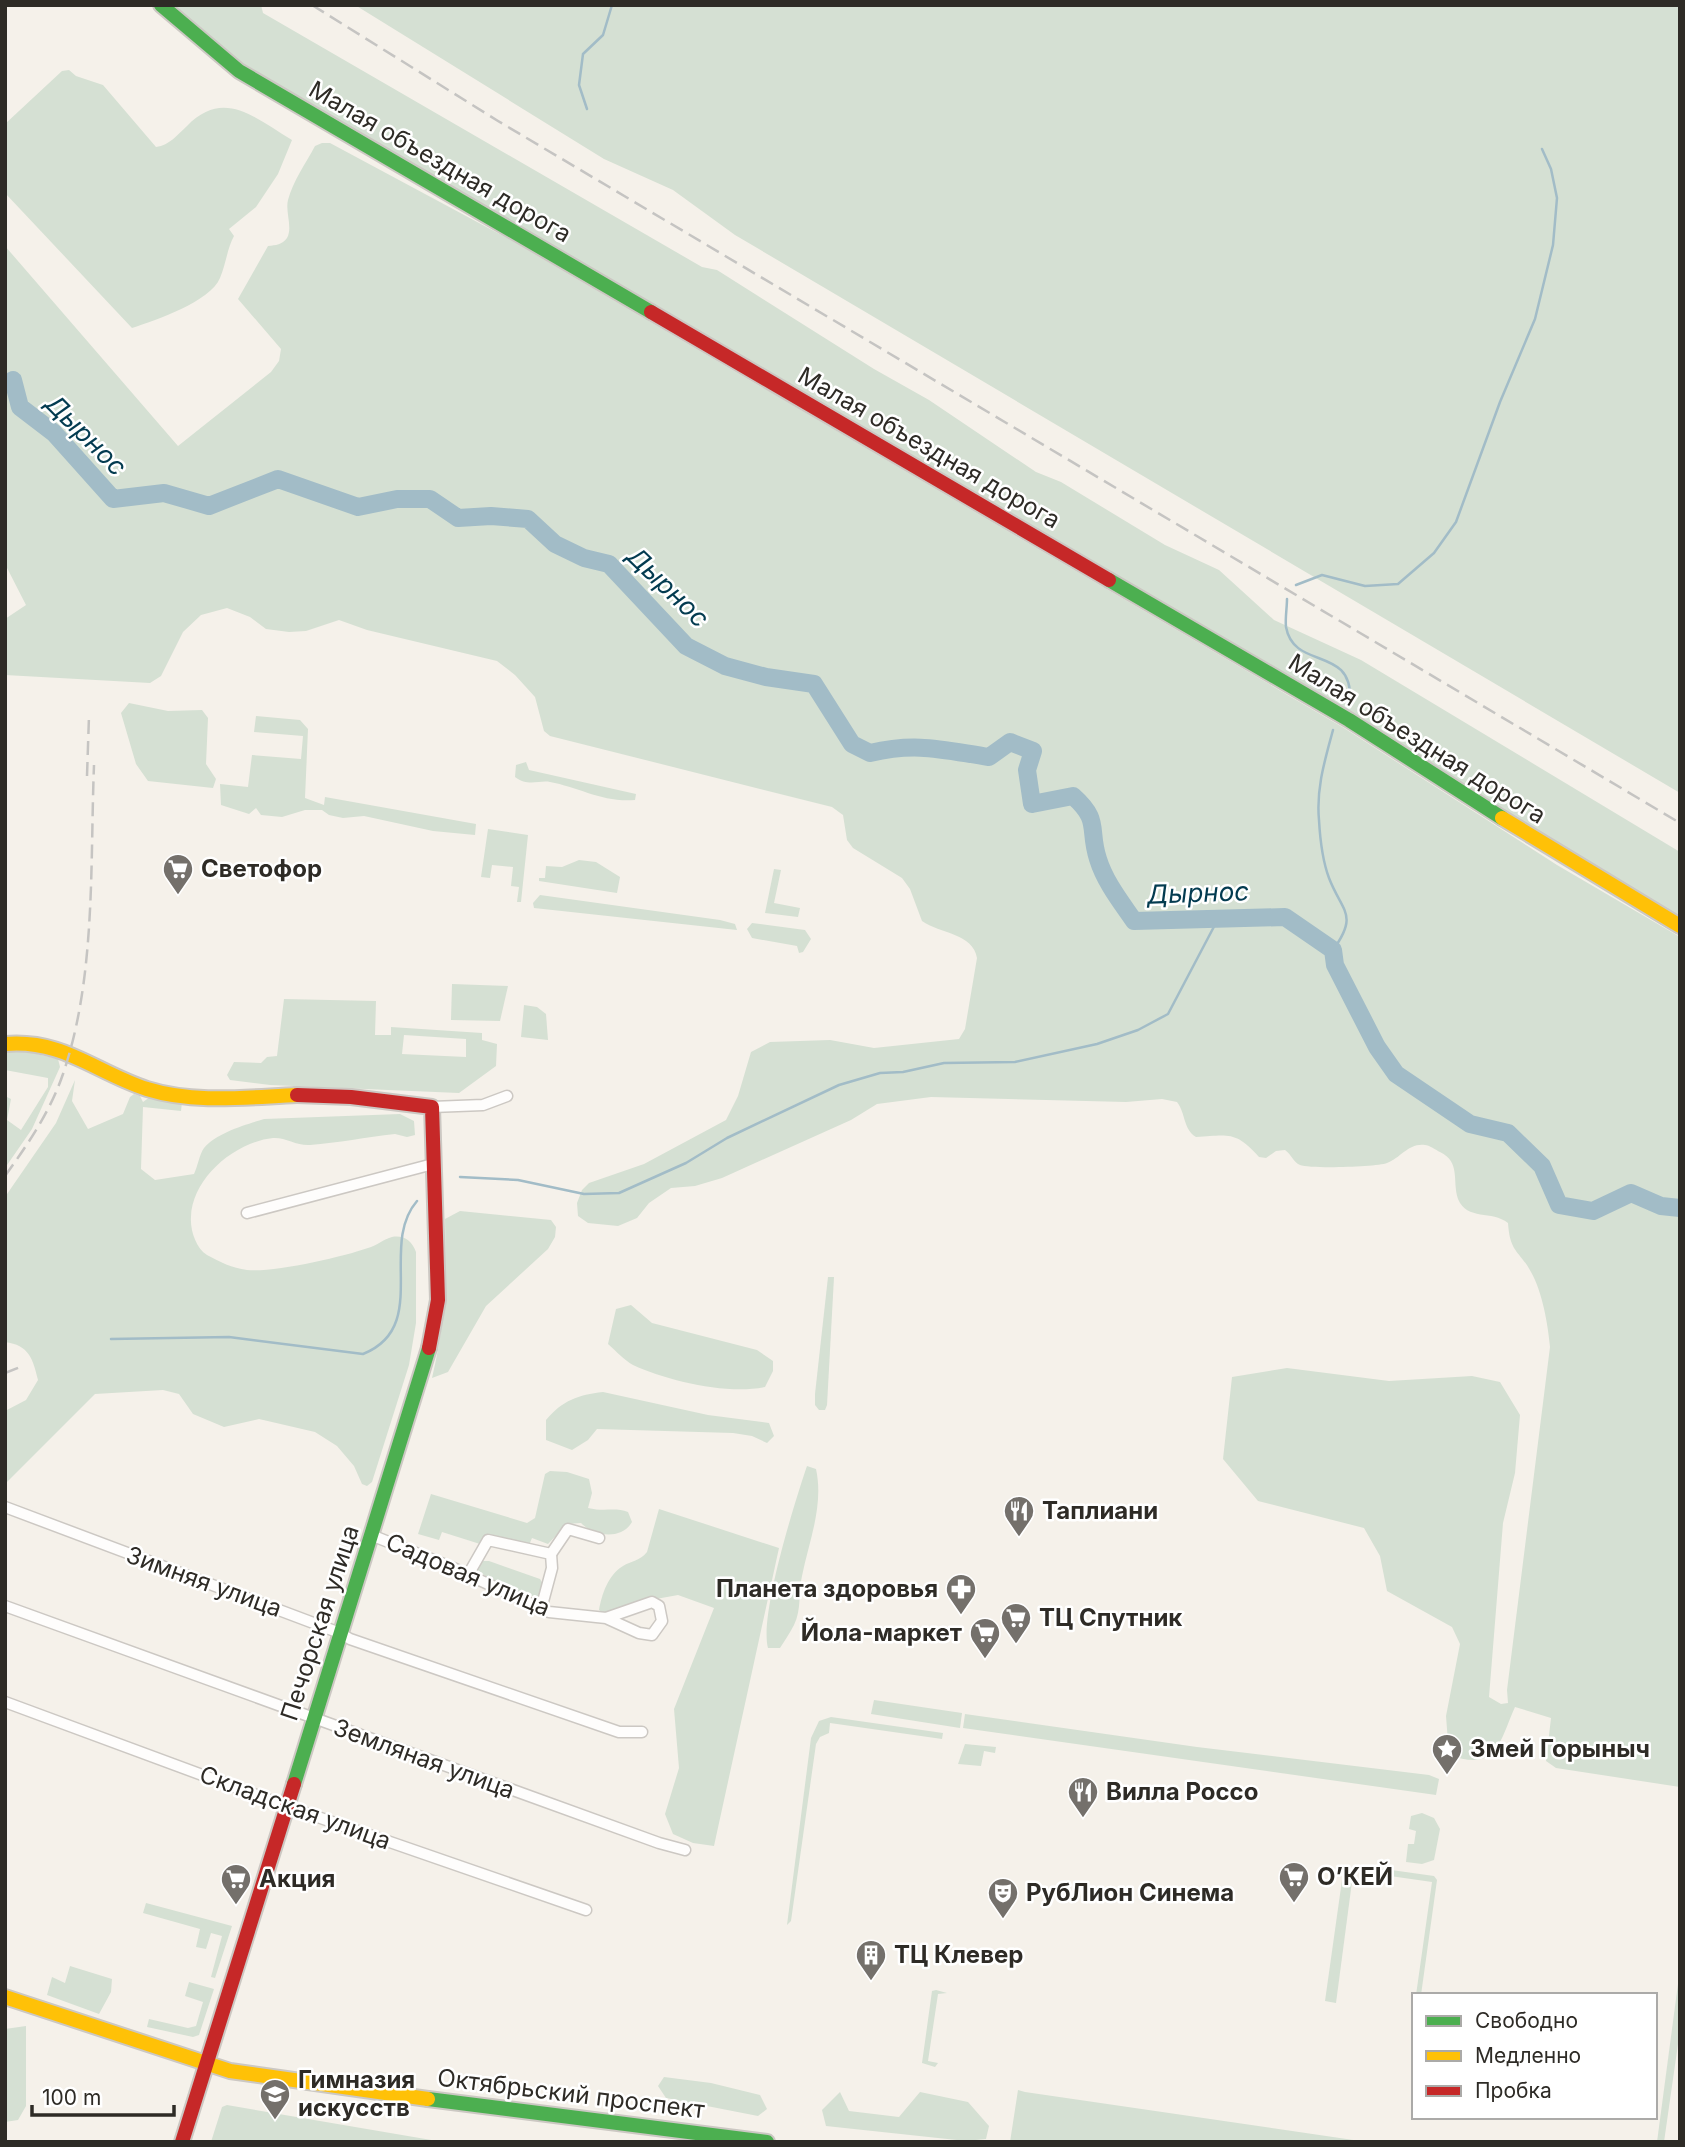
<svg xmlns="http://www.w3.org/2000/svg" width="1685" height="2147" viewBox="0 0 1685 2147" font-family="Inter,sans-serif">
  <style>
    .green { fill: #d5e0d3; fill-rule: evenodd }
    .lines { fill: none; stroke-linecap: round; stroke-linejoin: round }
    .stream { stroke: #a2bcc7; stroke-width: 2.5 }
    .river { stroke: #a2bcc7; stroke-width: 18 }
    .street-casing { stroke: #ccc8c3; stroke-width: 13 }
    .fast-casing { stroke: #ccc8c3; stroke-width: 18 }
    .slow-casing { stroke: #ccc8c3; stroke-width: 18 }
    .jam-casing { stroke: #ccc8c3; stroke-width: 18 }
    .street { stroke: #fefdfc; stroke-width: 10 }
    .fast { stroke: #4caf50; stroke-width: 14 }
    .slow { stroke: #ffc107; stroke-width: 14 }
    .jam { stroke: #c62828; stroke-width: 14 }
    .rail { stroke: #c5c4c2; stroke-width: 2.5; stroke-dasharray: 14 7; stroke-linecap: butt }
    .labels { text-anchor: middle; stroke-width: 5; stroke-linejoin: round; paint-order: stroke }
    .street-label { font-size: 24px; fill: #2e2b26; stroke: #fff }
    .poi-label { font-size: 24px; font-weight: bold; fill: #2e2b26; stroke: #fff; text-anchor: start }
    .water-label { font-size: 26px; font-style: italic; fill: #033b50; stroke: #fff }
  </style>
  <rect width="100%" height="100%" fill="#f5f1ea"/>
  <!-- green -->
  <g class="green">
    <polygon points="171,5 261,5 263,13 702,267 717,270 874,369 929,400 1036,472 1061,482 1165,545 1219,570 1274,620 1361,660 1680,852 1680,918 1008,516 242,65"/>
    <polygon points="355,5 1680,5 1680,793 735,235 673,190 604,159"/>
    <path d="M69 70 76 76 103 85 156 147C170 145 177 135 187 126 224 88 255 118 292 140L278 174 256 207 229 229 234 236C227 249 226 264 220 278 210 302 156 320 132 328L5 193V124L62 71Z"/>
    <path d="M322 143H330L507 238 1344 728 1557 865 1680 937V1787L1556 1768 1546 1761 1551 1718 1515 1707C1499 1743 1497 1772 1449 1755L1446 1716 1460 1644 1452 1627 1387 1591 1380 1556 1364 1528 1258 1501 1223 1459 1232 1377 1287 1368 1389 1381 1472 1376 1500 1382 1520 1415 1515 1473 1503 1523 1489 1697 1501 1704 1508 1703 1507 1690 1550 1347C1548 1324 1542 1291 1531 1272 1519 1250 1510 1253 1508 1223 1492 1210 1467 1221 1458 1199 1452 1181 1461 1162 1440 1152 1436 1150 1429 1145 1425 1145 1408 1143 1401 1158 1387 1163 1377 1167 1310 1169 1300 1165 1293 1162 1292 1155 1285 1150L1276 1151 1266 1158 1259 1157C1236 1131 1229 1135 1196 1137 1183 1129 1186 1114 1177 1102L1162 1099 1126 1102 931 1097 877 1104 851 1120 722 1178 695 1186 671 1188 649 1203 637 1218 618 1226 588 1223 578 1216 577 1203 582 1190 589 1183 644 1164 726 1120 738 1096 751 1052 770 1042 830 1040 874 1048 959 1039 965 1029 977 958C973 933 940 934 922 921L910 889 902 878 853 848 847 840 843 815 832 807 550 736 544 731 535 697 515 675 497 661 367 630 339 620 306 631 289 632 266 629 250 617 227 608 201 615 183 632 161 676 150 683 5 675V619L26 605 5 564V246L178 446 271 372 279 361 281 349 238 299 268 246C276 245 282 245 287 238 293 227 285 212 288 200 293 181 306 163 315 146Z"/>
    <polygon points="129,703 168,711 202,710 208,718 206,764 216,779 213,788 148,781 136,764 121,713"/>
    <polygon points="256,716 300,720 308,729 305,798 324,805 325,797 476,824 475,835 433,831 364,816 343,818 329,815 322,810 305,810 282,817 261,815 256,808 249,814 221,805 220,784 248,787 252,755 301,759 303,736 254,732"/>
    <path d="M526 762 529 770 636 794 635 800C604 803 578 787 550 782 539 780 528 787 515 777L516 765Z"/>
    <polygon points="488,829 528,835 521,902 517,902 519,887 511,886 513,867 492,865 490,878 481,877"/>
    <polygon points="579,860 596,862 620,877 617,893 539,881 539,878 545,878 546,866 562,867"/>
    <polygon points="774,869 781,870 774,903 800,908 798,917 765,913"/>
    <polygon points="540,895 720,920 735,924 737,930 534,908 533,903"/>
    <polygon points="752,923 805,930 811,939 803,952 799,953 797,946 752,938 747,929"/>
    <polygon points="452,984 508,986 500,1021 451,1020"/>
    <path d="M284 999 376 1001 375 1035H391V1027L482 1033V1040L497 1044 496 1066 459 1093 270 1085 230 1080 227 1075 234 1062 261 1063 267 1057 277 1056ZM404 1035 466 1039V1057L402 1054Z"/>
    <polygon points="524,1005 537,1007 546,1014 548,1040 521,1037"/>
    <polygon points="20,1050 58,1059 60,1067 32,1129 5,1168 5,1096 11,1099 7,1120 21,1130 48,1087 48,1078 5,1070 5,1053"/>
    <path d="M75 1080 72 1101 88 1129 123 1114 130 1097 134 1094 140 1096 143 1102 150 1097 182 1102 181 1111 143 1107 141 1169 155 1180 194 1174C198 1166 199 1155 204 1148 216 1133 247 1124 264 1119L400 1114 414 1121 415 1135 407 1137 395 1134C366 1137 338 1143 310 1145 297 1146 285 1137 273 1138 235 1142 192 1178 191 1217 190 1230 196 1248 207 1255 220 1262 232 1268 247 1270 273 1273 342 1257 368 1248 376 1246 384 1239 392 1237 404 1235 412 1241 416 1252V1323L409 1365 372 1482 367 1486 362 1484 354 1466 337 1446 315 1432 259 1419 224 1427 193 1414 179 1394 163 1390 95 1394 5 1484V1411L26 1400 38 1380C33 1359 29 1345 5 1342V1197L56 1123Z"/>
    <path d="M460 1211 551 1220 556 1227 555 1237 548 1249 486 1306 448 1372 432 1378C446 1320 446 1278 445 1219Z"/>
    <polygon points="828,1277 834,1277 827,1405 825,1410 819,1410 815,1405 815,1394"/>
    <path d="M631 1305 652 1323 757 1350 773 1361V1371L765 1387C727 1395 668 1381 633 1365 624 1360 616 1351 608 1344L616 1309Z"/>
    <path d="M603 1392 708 1415 769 1423 774 1436 767 1443 752 1436 733 1433 597 1429 588 1440 572 1450 546 1440V1420C563 1400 578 1395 603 1392Z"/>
    <path d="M807 1466 816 1469C824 1506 809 1541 802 1576 798 1592 802 1609 794 1625 790 1633 785 1640 780 1648H768C759 1616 795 1501 807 1466Z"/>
    <path d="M550 1471 567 1472 589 1479 592 1493 588 1508C604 1512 616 1507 628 1512L632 1522C622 1540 594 1537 581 1523L567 1524 548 1544 532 1538 529 1545 493 1535 485 1536 480 1544 442 1532 439 1540 418 1534 431 1494 527 1523 535 1518 545 1474Z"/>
    <path d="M659 1509 779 1548 714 1846 693 1843 673 1834 665 1814 679 1768 674 1709 714 1608 678 1595 634 1603 606 1615 599 1610C602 1594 608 1575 623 1566 631 1561 640 1561 647 1552Z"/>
    <path d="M482 1561H489L540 1579 543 1584 539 1597C518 1594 491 1583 477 1569Z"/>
    <polygon points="874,1700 962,1713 960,1728 871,1714"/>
    <polygon points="965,1714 1197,1747 1429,1775 1439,1779 1436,1795 963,1728"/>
    <polygon points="831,1717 943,1733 942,1739 830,1723 829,1733 820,1737 816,1744 791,1921 787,1925 811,1738 819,1721"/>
    <polygon points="965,1744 996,1747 995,1753 984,1751 981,1766 958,1764"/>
    <polygon points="1422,1813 1434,1818 1440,1829 1434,1860 1422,1864 1406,1862 1408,1844 1414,1844 1416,1831 1409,1829 1411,1816"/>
    <polygon points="1370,1867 1434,1876 1437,1880 1421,1995 1416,1995 1432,1882 1369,1873"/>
    <polygon points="1343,1873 1353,1874 1336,2003 1325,2001"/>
    <polygon points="146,1903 232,1926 215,1978 211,1977 222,1936 211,1933 206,1949 196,1947 200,1929 143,1913"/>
    <polygon points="70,1966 112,1979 111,1992 99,2014 47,1995 52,1977 65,1983"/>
    <polygon points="1680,1969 1680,2030 1664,2142 1657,2142"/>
    <polygon points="189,1982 214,1989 199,2035 193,2037 147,2027 149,2019 188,2028 196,2026 203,2002 185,1996"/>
    <polygon points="936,1990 947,1993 938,1994 928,2061 938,2063 935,2067 922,2063 932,1991"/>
    <polygon points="26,2026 26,2106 18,2120 5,2122 5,2029"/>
    <polygon points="664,2077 711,2083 760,2095 767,2109 758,2116 666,2098 658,2086"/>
    <polygon points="1018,2090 1025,2092 1367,2142 1010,2142"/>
    <polygon points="840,2092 849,2111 899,2117 920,2092 968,2102 989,2126 986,2139 966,2141 826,2126 822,2110"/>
    <polygon points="227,2105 443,2142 211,2142 222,2107"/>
  </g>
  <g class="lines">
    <!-- stream -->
    <g class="stream">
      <polyline points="587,109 579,85 583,54 603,35 612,5"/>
      <polyline points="5,373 13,380"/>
      <polyline points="1296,585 1322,575 1365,586 1398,584 1434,553 1456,522 1500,402 1535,319 1553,245 1557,198 1551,169 1542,149"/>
      <path d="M1287 599C1287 608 1285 618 1286 627 1294 671 1353 645 1350 700"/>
      <path d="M1333 950C1359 914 1342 912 1329 878 1323 862 1320 838 1319 820 1316 788 1325 760 1333 730"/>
      <polyline points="460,1177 518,1180 584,1194 619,1193 686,1163 727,1138 839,1085 880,1073 903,1072 944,1063 1015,1062 1097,1044 1138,1030 1168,1014 1218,919"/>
      <path d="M111 1339 229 1337 363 1354C431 1327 378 1246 417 1201"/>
    </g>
    <!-- river -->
    <path class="river" d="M13 380 20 407 54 433 113 499 164 493 209 506 278 479 358 507 397 499H430L458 518 491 516 528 519 555 544 584 558 609 564 686 646 725 666 766 677 814 684 852 744 870 753C917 742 942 750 989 757L1010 742 1033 751 1027 770 1032 804 1073 796C1101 821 1088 828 1098 859 1105 882 1121 902 1134 921L1285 917 1333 950 1335 965 1377 1047 1396 1074 1470 1124 1508 1133 1542 1166 1559 1205 1593 1211 1631 1193 1661 1206 1680 1208"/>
    <!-- street casing -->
    <g class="street-casing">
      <g id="street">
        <polyline points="432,1107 483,1105 507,1096"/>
        <polyline points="247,1213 433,1164"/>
        <polyline points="5,1507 340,1633 350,1639 619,1732 642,1732"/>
        <polyline points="371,1535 451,1567 549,1612 606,1618 639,1633 652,1635 662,1621 659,1606 652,1602 606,1618"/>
        <polyline points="551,1554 568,1529 599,1538"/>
        <polyline points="468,1575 488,1540 551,1554 552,1568 541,1609"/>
        <polyline points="5,1606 659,1843 685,1850"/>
        <polyline points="5,1702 286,1806 586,1910"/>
      </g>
    </g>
    <!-- fast casing -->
    <g class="fast-casing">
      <g id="fast">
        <polyline points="161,5 239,71 651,312"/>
        <polyline points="1109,580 1349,720 1502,818"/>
        <polyline points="294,1784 429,1348"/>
        <polyline points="428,2099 767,2142"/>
      </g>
    </g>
    <!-- slow casing -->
    <g class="slow-casing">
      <g id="slow">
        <polyline points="1502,818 1680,926"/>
        <path d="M5 1044C63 1039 95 1072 147 1089 195 1104 248 1097 297 1095"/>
        <polyline points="5,1997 230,2071 428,2099"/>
      </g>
    </g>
    <!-- jam casing -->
    <g class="jam-casing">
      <g id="jam">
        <polyline points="651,312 1109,580"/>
        <polyline points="297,1095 351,1097 432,1107 438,1300 429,1348"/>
        <polyline points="182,2142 294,1784"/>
      </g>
    </g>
    <!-- street -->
    <use href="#street" class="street"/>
    <!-- fast -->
    <use href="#fast" class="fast"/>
    <!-- slow -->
    <use href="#slow" class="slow"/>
    <!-- jam -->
    <use href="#jam" class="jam"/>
    <!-- rail -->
    <g class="rail">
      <polyline points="312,5 498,121 1680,823"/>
      <polyline points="87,776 89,716"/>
      <path d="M5 1176C28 1144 50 1112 63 1074 96 977 90 867 94 765"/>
      <polyline points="5,1373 23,1366"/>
    </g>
  </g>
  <!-- icons -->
  <defs>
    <g id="supermarket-pin" transform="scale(1.575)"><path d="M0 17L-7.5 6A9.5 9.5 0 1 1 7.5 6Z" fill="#74706b" stroke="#fff"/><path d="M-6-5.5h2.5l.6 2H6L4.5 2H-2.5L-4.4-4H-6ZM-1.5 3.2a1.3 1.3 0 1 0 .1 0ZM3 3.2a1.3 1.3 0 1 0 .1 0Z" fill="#fff"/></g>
    <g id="restaurant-pin" transform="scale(1.575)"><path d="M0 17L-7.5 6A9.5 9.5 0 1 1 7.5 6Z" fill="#74706b" stroke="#fff"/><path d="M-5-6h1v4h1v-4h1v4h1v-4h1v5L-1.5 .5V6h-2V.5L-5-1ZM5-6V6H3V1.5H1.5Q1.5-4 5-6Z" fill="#fff"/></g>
    <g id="pharmacy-pin" transform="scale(1.575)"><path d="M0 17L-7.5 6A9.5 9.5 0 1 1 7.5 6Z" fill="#74706b" stroke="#fff"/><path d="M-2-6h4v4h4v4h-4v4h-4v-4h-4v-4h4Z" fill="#fff"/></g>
    <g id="sight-pin" transform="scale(1.575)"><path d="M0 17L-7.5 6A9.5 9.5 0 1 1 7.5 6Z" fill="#74706b" stroke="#fff"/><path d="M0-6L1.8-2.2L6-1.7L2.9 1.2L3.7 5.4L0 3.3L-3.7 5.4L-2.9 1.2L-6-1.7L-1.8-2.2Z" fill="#fff"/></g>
    <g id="theatre-pin" transform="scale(1.575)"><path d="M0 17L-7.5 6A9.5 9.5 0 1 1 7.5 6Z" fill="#74706b" stroke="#fff"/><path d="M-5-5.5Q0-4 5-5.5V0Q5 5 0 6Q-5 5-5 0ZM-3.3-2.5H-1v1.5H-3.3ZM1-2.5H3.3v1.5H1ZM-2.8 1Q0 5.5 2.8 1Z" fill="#fff"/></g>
    <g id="building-pin" transform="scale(1.575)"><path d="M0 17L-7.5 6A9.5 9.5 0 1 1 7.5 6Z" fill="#74706b" stroke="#fff"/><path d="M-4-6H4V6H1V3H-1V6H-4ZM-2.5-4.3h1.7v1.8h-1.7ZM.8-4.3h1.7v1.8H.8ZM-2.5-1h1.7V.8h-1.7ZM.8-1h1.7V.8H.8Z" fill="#fff"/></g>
    <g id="school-pin" transform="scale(1.575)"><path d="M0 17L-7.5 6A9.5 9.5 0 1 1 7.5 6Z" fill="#74706b" stroke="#fff"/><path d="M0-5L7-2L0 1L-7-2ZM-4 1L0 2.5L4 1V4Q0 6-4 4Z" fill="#fff"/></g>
  </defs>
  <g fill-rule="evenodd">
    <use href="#supermarket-pin" x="178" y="869"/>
    <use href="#restaurant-pin" x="1019" y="1511"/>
    <use href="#pharmacy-pin" x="961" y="1589"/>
    <use href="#supermarket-pin" x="1016" y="1618"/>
    <use href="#supermarket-pin" x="985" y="1633"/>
    <use href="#sight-pin" x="1447" y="1749"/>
    <use href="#restaurant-pin" x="1083" y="1792"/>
    <use href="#supermarket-pin" x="1294" y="1877"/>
    <use href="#supermarket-pin" x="236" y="1879"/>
    <use href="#theatre-pin" x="1003" y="1893"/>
    <use href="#building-pin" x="871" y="1955"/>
    <use href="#school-pin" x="275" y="2094"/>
  </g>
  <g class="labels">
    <!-- street labels -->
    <g class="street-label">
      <text transform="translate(440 162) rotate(30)" y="8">Малая объездная дорога</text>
      <text transform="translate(929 448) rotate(30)" y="8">Малая объездная дорога</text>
      <text transform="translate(1417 739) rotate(32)" y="8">Малая объездная дорога</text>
      <text transform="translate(468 1575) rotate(23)" y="8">Садовая улица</text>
      <text transform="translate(204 1582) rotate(20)" y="8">Зимняя улица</text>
      <text transform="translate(320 1623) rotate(-72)" y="8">Печорская улица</text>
      <text transform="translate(424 1759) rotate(20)" y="8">Земляная улица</text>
      <text transform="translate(295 1808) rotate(20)" y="8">Складская улица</text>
      <text transform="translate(571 2094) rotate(7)" y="8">Октябрьский проспект</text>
    </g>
    <!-- poi labels -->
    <g class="poi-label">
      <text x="201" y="877">Светофор</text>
      <text x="1042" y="1519">Таплиани</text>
      <text x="938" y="1597" text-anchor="end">Планета здоровья</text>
      <text x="1039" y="1626">ТЦ Спутник</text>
      <text x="962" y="1641" text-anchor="end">Йола-маркет</text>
      <text x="1470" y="1757">Змей Горыныч</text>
      <text x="1106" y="1800">Вилла Россо</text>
      <text x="1317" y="1885">О’КЕЙ</text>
      <text x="259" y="1887">Акция</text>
      <text x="1026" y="1901">РубЛион Синема</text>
      <text x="894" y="1963">ТЦ Клевер</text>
      <text x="298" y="2088">Гимназия<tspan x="298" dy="28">искусств</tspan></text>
    </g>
    <!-- water labels -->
    <g class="water-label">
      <text transform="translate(86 435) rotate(45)" y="9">Дырнос</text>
      <text transform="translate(668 587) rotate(44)" y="9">Дырнос</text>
      <text transform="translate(1198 893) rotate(-2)" y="9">Дырнос</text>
    </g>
  </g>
  <!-- border -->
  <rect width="1685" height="2147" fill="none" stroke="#2e2b26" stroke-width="14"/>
  <!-- legend -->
  <rect x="1412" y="1993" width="245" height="126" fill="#ffffff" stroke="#abaaa8" stroke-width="2"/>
  <rect x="1426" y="2016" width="35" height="10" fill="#4caf50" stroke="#abaaa8" stroke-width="2"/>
  <text x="1475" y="2028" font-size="21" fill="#2e2b26">Свободно</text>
  <rect x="1426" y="2051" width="35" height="10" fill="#ffc107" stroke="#abaaa8" stroke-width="2"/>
  <text x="1475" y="2063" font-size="21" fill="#2e2b26">Медленно</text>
  <rect x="1426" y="2086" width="35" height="10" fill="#c62828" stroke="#abaaa8" stroke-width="2"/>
  <text x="1475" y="2098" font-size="21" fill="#2e2b26">Пробка</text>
  <!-- scale -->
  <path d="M32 2105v10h142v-10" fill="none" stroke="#2e2b26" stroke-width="3.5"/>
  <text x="42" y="2105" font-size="21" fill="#2e2b26" stroke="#ffffff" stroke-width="5" paint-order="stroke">100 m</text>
</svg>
